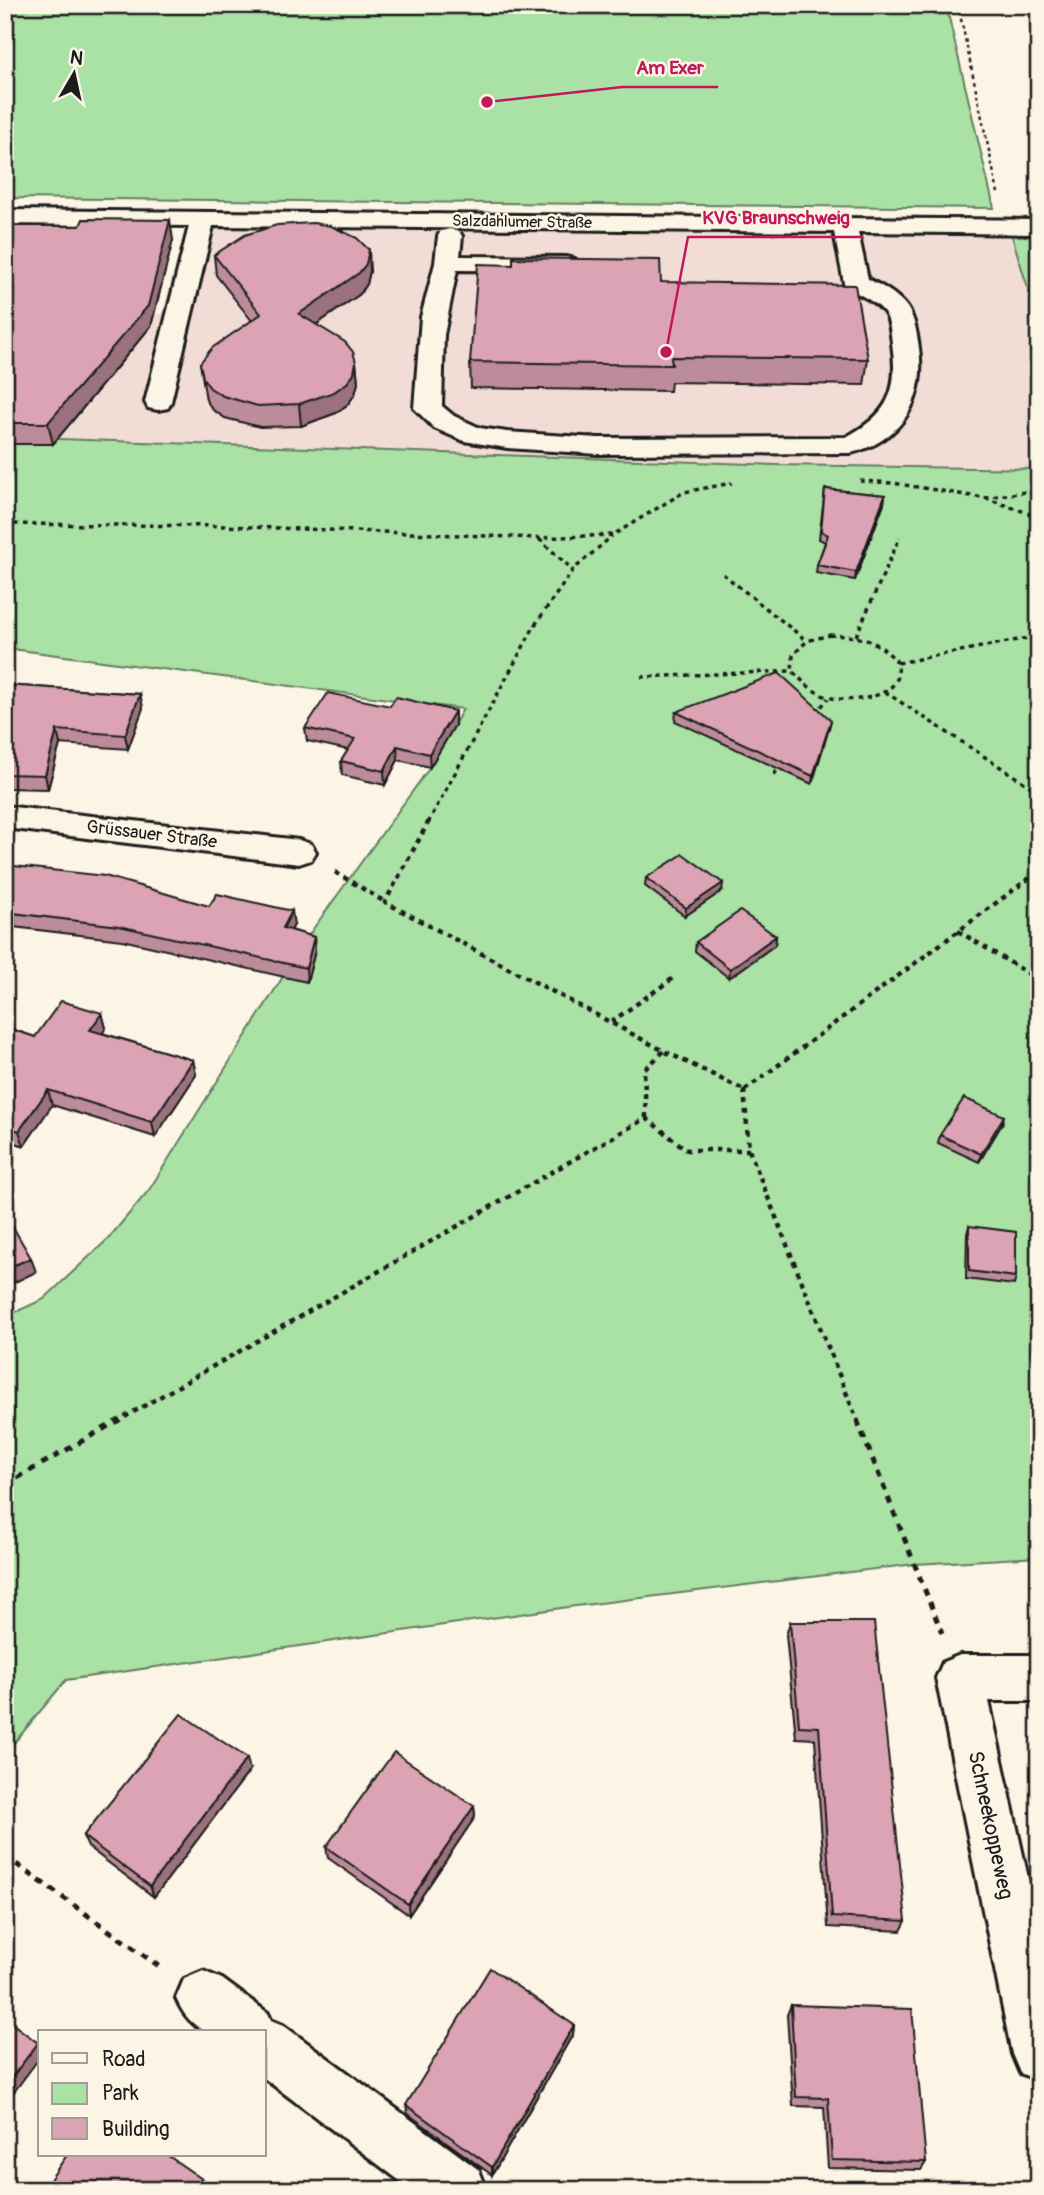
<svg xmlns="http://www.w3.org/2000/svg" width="1044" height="2195" viewBox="0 0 1044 2195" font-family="Pangolin,sans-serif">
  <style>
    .built { fill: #f2dcd6 }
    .green { fill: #aae1a5; stroke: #637e60; stroke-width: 2 }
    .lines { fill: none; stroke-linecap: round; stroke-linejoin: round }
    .minor-casing { stroke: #1c1c1c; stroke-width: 6 }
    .path-far3 { stroke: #1c1c1c; stroke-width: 2.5; stroke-dasharray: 3.5 3.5; stroke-linecap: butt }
    .path-far2 { stroke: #1c1c1c; stroke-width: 3.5; stroke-dasharray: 4.5 4.5; stroke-linecap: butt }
    .path-far1 { stroke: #1c1c1c; stroke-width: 4.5; stroke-dasharray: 5 5; stroke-linecap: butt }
    .path { stroke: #1c1c1c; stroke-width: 5; stroke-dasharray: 7 7; stroke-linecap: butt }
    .minor { fill: #fcf5e5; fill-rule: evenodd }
    .wall { fill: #bc8c9a; stroke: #1c1c1c; stroke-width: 2 }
    .shaded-wall { fill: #99727d; stroke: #1c1c1c; stroke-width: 2 }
    .building { fill: #dba3b3; stroke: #1c1c1c; stroke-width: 2 }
    .labels { text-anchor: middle; stroke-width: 5; stroke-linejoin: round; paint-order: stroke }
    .far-street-label { font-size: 16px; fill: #1c1c1c; stroke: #fcf5e5 }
    .street-label { font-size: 18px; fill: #1c1c1c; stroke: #fcf5e5 }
    .near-street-label { font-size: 21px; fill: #1c1c1c; stroke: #fcf5e5 }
    .leader { fill: none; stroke: #c2185b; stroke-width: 2.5 }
    .callout-dot { fill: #c2185b; stroke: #fcf5e5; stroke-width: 2.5 }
    .callout-label { font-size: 19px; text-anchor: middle; font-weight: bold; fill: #c2185b; stroke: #fcf5e5; stroke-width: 5; stroke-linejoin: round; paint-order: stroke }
  </style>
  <rect width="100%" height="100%" fill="#fcf5e5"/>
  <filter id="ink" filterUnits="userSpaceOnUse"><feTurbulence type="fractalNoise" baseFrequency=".0143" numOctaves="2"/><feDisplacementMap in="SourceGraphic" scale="14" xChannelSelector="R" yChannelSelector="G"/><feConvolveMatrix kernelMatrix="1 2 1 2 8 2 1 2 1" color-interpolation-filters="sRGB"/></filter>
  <g filter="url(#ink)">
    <!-- built -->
    <polygon class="built" points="186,226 1011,233 1039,325 1039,469 701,463 21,437 5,313 162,314"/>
    <!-- green -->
    <g class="green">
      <polygon points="5,5 946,5 994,208 5,198"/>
      <polygon points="1011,233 1039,233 1039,325"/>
      <polygon points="5,437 776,465 1039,469 1039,1557 915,1564 568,1607 66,1680 5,1754 5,1317 44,1299 108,1239 149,1190 313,929 430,767 463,709 5,648"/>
    </g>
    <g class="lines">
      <!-- minor casing -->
      <g class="minor-casing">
        <g id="minor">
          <path d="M5 210 1039 220V234L858 232 868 279C882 286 897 294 907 307 915 319 917 334 919 348 926 399 903 440 851 453L598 454 507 448 464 441 434 428 414 408 421 317 435 263 438 236 441 231 450 229 459 231 462 236 460 256 566 257 575 259 578 264 575 269 566 271 457 270 444 335 442 406 454 416 480 428 507 432 598 438 846 437C889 414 899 391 892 343 891 334 890 320 884 312 875 301 860 295 847 288L844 283 834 232 213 226 171 402 168 408 158 410 148 408 145 402 189 226 5 224Z"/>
          <polygon points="5,806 299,840 311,844 316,852 311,860 299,864 5,828"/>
          <polygon points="960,1655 1039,1655 1039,1701 989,1701 1039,1928 1039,2081 1020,2073 1012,2054 936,1678 943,1662"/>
          <path d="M203 1971 222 1979 268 2013 271 2020 283 2025 479 2170 487 2190H412L264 2078V2032C223 2032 195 2043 176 1998L184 1979Z"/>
        </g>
      </g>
      <!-- path-far3 -->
      <g class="path-far3">
        <polyline points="958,5 998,193"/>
        <polyline points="1035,261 1039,273"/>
      </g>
      <!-- path-far2 -->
      <g class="path-far2">
        <polyline points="860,481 893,483 984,498 1039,490"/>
        <polyline points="985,498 1039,517"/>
        <polyline points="5,524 224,526 538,538 613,535 684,492 732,483"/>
        <polyline points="539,539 573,570"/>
        <polyline points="723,574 807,641"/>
        <path d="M830 635C861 636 877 639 898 663 898 667 899 675 897 679 886 702 841 703 822 695 810 689 801 680 792 671L793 655 807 641Z"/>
        <polyline points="856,636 900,537"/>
        <polyline points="898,663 1028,638"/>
        <polyline points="641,677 792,671"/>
        <polyline points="885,692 1039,792"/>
        <polyline points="816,714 828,698"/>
        <polyline points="774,775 781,764"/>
        <polyline points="428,823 535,625 573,570 612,536"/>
      </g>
      <!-- path-far1 -->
      <g class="path-far1">
        <polyline points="429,821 385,902 664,1051 744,1090"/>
        <polyline points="335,872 385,902"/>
        <polyline points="958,931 1039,980"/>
        <polyline points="611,1022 675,977"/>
        <polyline points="744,1090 749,1150 858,1422"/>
        <polyline points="745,1090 1039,871"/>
        <polyline points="646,1118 687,1150 749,1150"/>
        <polyline points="646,1118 644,1070 664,1051"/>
        <polyline points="116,1422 646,1118"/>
      </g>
      <!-- path -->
      <g class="path">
        <polyline points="857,1420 942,1633"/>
        <polyline points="5,1485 119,1420"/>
        <polyline points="5,1856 160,1967"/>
      </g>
      <!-- minor -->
      <use href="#minor" class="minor"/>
    </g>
    <!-- wall -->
    <g class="wall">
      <polygon points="5,226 173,240 151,326 53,444 5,444"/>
      <polygon points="214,255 370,271 367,284 360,294 316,325 356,362 358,383 355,394 348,404 336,413 301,426 260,427 225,418 213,410 206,400 200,363 252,321 216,275"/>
      <polygon points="661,282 868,359 864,385 671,382 670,391 471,388 470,362"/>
      <polygon points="825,489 885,495 884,503 855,580 816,573 817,565 825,542 819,539"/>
      <polygon points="5,685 140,694 143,708 128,749 60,744 48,789 5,788"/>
      <polygon points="676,712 831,720 829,728 812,784 675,721"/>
      <polygon points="455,725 430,767 398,760 385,785 342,775 341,761 348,750 307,741 305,728"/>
      <polygon points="5,865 294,925 291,930 314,937 315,951 307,982 122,940 5,926"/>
      <polygon points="646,878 722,891 685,916 645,886"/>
      <polygon points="776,936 775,945 729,978 695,951 696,942"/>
      <polygon points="102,1013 106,1028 102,1033 193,1060 196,1075 155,1137 52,1105 24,1146 5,1139 5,1027 35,1037"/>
      <polygon points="1002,1124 979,1162 938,1143 940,1135"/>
      <polygon points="969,1226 1016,1277 1014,1285 966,1279 967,1234"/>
      <polygon points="790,1622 906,1921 901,1931 828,1927 815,1739 796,1738 786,1635"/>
      <polygon points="250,1770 154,1897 88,1847 83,1836"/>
      <polygon points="474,1806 475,1817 409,1915 328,1858 326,1847"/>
      <polygon points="791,2005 926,2162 921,2170 828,2168 824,2107 793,2106 787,2015"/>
      <polygon points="574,2025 573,2034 492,2175 408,2114 406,2105"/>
    </g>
    <!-- shaded-wall -->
    <g class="shaded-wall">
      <polygon points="170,220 173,240 151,326 53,444 48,423"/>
      <polygon points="369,250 370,271 367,284 360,294 301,335 299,314"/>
      <polygon points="356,362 358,383 355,394 348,404 336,413 301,426 299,404"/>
      <polygon points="885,495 884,503 855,580 856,572"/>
      <polygon points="140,694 143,708 128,749 125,735"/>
      <polygon points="455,711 455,725 430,767 429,754"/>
      <polygon points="831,720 829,728 812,784 813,776"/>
      <polygon points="57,730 60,744 48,789 45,775"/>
      <polygon points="397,746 398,760 385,785 384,771"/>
      <polygon points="723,883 722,891 685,916 686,908"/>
      <polygon points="292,911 294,925 285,942 283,928"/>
      <polygon points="776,936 775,945 729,978 730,969"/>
      <polygon points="314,937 315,951 307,982 306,968"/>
      <polygon points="102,1013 106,1028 94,1045 90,1030"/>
      <polygon points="193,1060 196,1075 155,1137 152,1122"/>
      <polygon points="48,1090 52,1105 24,1146 19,1131"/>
      <polygon points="1004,1116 1002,1124 979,1162 981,1154"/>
      <polygon points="31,1258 36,1272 5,1287 5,1269"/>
      <polygon points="247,1758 250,1770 154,1897 150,1886"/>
      <polygon points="474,1806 475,1817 409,1915 408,1904"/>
      <polygon points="574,2025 573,2034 492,2175 492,2167"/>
      <polygon points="38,2043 40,2047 40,2057 5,2104 5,2086"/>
      <polygon points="202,2179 206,2186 204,2190 195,2190"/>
    </g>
    <!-- building -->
    <g class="building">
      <polygon points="83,219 170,220 148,306 48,423 5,423 5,226 80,226"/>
      <polygon points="313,223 331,226 357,238 369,250 366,264 359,273 299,314 345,342 353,352 356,362 354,373 347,383 334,392 299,404 258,406 223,396 210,388 203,378 200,363 212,348 261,314 214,255 245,235 277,225"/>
      <polygon points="513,258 660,260 661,282 855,285 868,359 671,357 672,365 470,362 478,264 513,265"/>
      <polygon points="825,489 885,495 856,572 817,565 828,535 821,531"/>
      <polygon points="779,673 831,720 813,776 676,712"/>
      <polygon points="5,685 140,694 125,735 57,730 45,775 5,774"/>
      <polygon points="328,693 390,706 396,697 455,711 429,754 397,746 384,771 341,761 355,739 305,728"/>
      <polygon points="683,854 723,883 686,908 646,878"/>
      <polygon points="5,865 105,876 209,906 217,894 292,911 283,928 314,937 306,968 119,926 5,912"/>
      <polygon points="740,911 776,936 730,969 696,942"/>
      <polygon points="61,1001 102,1013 90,1030 193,1060 152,1122 48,1090 19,1131 5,1126 5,1027 35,1037"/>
      <polygon points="964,1098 1004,1116 981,1154 940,1135"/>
      <polygon points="5,1213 31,1258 5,1269"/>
      <polygon points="969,1226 1016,1232 1016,1277 969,1271"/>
      <polygon points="790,1622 874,1622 906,1921 832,1917 819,1727 799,1726"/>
      <polygon points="181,1714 247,1758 150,1886 83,1836"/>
      <polygon points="394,1752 474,1806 408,1904 326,1847"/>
      <polygon points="490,1968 574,2025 492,2167 406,2105"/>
      <polygon points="791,2005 912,2009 926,2162 832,2160 828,2098 796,2097"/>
      <polygon points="5,2018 38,2043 5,2086"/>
      <polygon points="67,2155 167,2155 202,2179 195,2190 43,2190"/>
    </g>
  </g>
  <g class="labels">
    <!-- far-street labels -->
    <g class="far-street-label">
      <text transform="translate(522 221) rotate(1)" y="6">Salzdahlumer Straße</text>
    </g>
    <!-- street labels -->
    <g class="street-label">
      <text transform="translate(152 834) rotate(7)" y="6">Grüssauer Straße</text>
    </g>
    <!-- near-street labels -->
    <g class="near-street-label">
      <text transform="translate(991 1825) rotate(78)" y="7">Schneekoppeweg</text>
    </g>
  </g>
  <!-- callouts -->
  <path class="leader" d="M487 102L622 87H718M666 352L688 237H863"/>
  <g class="callout-dot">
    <circle cx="487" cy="102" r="7"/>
    <circle cx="666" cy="352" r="7"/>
  </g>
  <g class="callout-label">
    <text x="670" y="74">Am Exer</text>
    <text x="776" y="224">KVG Braunschweig</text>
  </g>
  <!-- margin -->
  <rect width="1044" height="2195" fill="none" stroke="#fcf5e5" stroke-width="28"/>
  <rect x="14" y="14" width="1016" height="2167" fill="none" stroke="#1c1c1c" stroke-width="2.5" filter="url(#ink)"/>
  <!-- legend -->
  <rect x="38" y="2030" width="228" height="126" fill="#fcf5e5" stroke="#a29e95" stroke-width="2"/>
  <rect x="52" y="2053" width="35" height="10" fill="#fcf5e5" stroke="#a29e95" stroke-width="2"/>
  <text x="102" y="2066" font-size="21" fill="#1c1c1c">Road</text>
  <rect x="52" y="2083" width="35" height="21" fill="#aae1a5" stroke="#a29e95" stroke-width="2"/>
  <text x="102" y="2100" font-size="21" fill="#1c1c1c">Park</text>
  <rect x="52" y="2118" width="35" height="21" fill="#dba3b3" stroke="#a29e95" stroke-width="2"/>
  <text x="102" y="2136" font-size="21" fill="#1c1c1c">Building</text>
  <!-- north arrow -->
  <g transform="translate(74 74) rotate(9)" stroke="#fcf5e5" stroke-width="5" paint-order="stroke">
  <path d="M0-5L12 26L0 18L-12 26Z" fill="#1c1c1c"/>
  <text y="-10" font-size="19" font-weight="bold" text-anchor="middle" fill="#1c1c1c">N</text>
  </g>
</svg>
